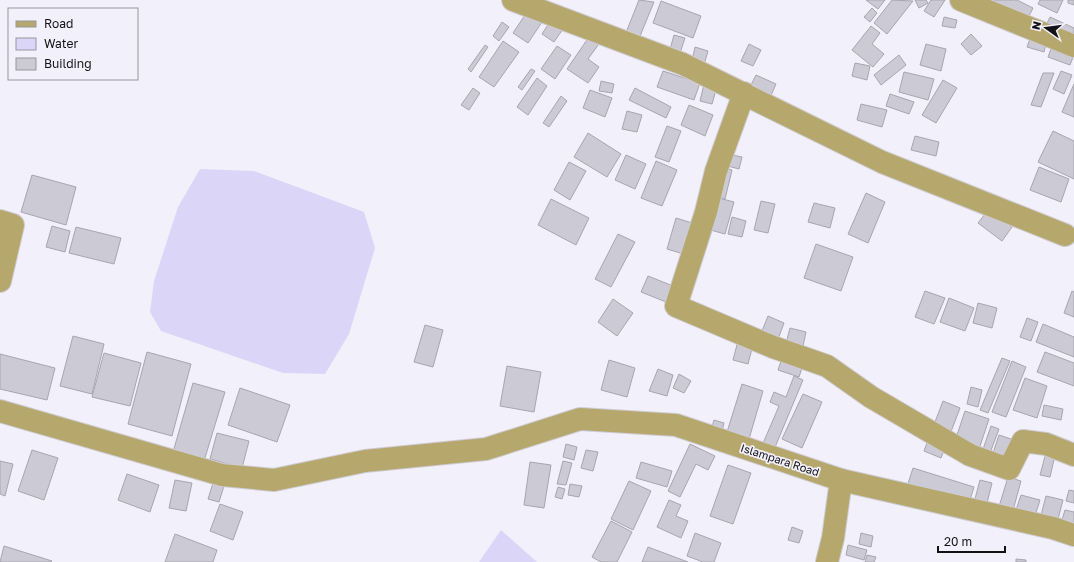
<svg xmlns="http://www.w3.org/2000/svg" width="1074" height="562" viewBox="0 0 1074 562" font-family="'Golos Text',sans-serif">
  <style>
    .water { fill: #dbd5f7 }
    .building { fill: #cccad4; stroke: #a7a5af }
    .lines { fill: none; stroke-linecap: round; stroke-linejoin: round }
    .minor-casing { stroke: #ceccd5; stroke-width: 24 }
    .minor { stroke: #b6a86d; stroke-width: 22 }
    .labels { text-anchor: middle; stroke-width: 3.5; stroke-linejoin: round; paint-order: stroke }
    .street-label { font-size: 11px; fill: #121115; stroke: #f2f0fa }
  </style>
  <rect width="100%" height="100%" fill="#f2f0fa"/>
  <!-- water -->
  <g class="water">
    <polygon points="200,169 254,171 364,212 375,248 349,334 325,374 283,373 161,331 150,312 154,281 178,207"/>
    <polygon points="501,530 537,562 479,562"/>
  </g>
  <!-- building -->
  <g class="building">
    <polygon points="639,0 654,2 638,41 625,35"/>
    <polygon points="866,0 885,0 878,9"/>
    <polygon points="892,0 913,1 887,34 874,23"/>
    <polygon points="915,0 926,0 928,3 919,8"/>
    <polygon points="931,0 945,0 934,17 924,11"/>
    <polygon points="992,0 1017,0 1033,8 1024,26 988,9"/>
    <polygon points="1040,0 1063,0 1057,13 1038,4"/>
    <polygon points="1068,0 1074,0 1074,5 1068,3"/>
    <polygon points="661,1 701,16 693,38 653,23"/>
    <polygon points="872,8 877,13 870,22 864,17"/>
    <polygon points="527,12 542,22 528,43 513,33"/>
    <polygon points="553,17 565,26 554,42 542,34"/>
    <polygon points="944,17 957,20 955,28 942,26"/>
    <polygon points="1050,17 1074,28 1074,49 1042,34"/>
    <polygon points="502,22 509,27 499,41 493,36"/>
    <polygon points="871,26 880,33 872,44 884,54 873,67 852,50"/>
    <polygon points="591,34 601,41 588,59 599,67 588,83 567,69"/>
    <polygon points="971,34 982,46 971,55 961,44"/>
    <polygon points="674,35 685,38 679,56 669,53"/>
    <polygon points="1030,39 1046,44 1044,52 1027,47"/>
    <polygon points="503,41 519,52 494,87 479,77"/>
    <polygon points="749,44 761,50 753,66 741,61"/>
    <polygon points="926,44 946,49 941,71 920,65"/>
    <polygon points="485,45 488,47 471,72 468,69"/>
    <polygon points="557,46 571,55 555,79 541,69"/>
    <polygon points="695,47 708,51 703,68 691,65"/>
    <polygon points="1051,49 1073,57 1070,65 1048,57"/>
    <polygon points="899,55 906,65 881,85 874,75"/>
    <polygon points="855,63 870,66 867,80 852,76"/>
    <polygon points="531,69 535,71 522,90 518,87"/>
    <polygon points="663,71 700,83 694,100 657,87"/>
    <polygon points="1061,71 1072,75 1064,94 1053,89"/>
    <polygon points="904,72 934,79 928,100 899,92"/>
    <polygon points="1043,73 1054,73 1041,107 1031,105"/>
    <polygon points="756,75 776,84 769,100 748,91"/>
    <polygon points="537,78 547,86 528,115 517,107"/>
    <polygon points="705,80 718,83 712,104 700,101"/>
    <polygon points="943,80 957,88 936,123 922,115"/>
    <polygon points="601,81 614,84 612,93 599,91"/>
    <polygon points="1074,84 1074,117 1062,112"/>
    <polygon points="473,88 480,93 469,110 461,105"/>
    <polygon points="635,88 671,107 666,118 629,100"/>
    <polygon points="590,90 612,98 605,117 583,108"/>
    <polygon points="890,94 914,102 909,114 886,106"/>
    <polygon points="561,96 567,101 549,127 543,123"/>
    <polygon points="861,104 887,110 882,127 857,120"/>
    <polygon points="689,105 713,115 705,136 681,125"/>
    <polygon points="627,111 642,115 637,132 622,129"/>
    <polygon points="667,126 681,131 669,162 655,157"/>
    <polygon points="1053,131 1074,141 1074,179 1038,162"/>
    <polygon points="588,133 621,154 607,177 574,157"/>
    <polygon points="915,136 939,142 936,156 911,150"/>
    <polygon points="727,154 742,157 739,169 724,165"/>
    <polygon points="626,155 646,164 635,189 615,180"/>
    <polygon points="656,161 677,170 662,206 641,198"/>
    <polygon points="569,162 586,171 570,200 554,190"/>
    <polygon points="719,167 732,170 725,199 712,196"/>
    <polygon points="1039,167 1069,179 1061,202 1030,190"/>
    <polygon points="32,175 76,187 66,225 21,212"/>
    <polygon points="866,193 885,202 868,243 848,234"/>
    <polygon points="715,197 734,202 725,234 707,229"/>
    <polygon points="551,199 589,218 576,245 538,225"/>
    <polygon points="761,201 775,204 768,233 754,230"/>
    <polygon points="814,203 835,208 830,228 808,222"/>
    <polygon points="989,209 1012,227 1002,241 978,223"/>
    <polygon points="732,217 746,221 742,237 728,234"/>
    <polygon points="676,218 699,225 690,256 667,249"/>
    <polygon points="52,226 70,231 65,252 46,247"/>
    <polygon points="76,227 121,238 114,264 69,253"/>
    <polygon points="618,234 635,242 611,287 595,279"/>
    <polygon points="816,244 853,257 841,291 804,278"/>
    <polygon points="648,276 678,288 671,304 641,292"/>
    <polygon points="925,291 945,298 934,324 915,317"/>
    <polygon points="1072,291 1074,292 1074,317 1064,313"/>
    <polygon points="949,298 974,308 965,331 940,322"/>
    <polygon points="613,299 633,313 617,336 598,322"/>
    <polygon points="978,303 997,308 992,328 973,323"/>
    <polygon points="768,316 784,323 777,342 760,336"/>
    <polygon points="1027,318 1038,322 1031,341 1020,337"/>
    <polygon points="1043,324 1074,337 1074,357 1036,342"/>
    <polygon points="425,325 443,330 433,367 414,362"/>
    <polygon points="790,328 806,332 802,351 785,347"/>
    <polygon points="73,336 104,344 92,394 60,386"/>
    <polygon points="739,337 754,341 748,364 733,360"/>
    <polygon points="147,352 191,364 172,436 128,424"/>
    <polygon points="784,352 805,359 799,377 778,370"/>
    <polygon points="1045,352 1074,363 1074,386 1037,372"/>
    <polygon points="104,353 141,363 130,406 92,397"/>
    <polygon points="0,354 55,368 47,400 0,389"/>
    <polygon points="1002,358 1010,361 988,413 980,410"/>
    <polygon points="609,360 635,368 627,397 601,390"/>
    <polygon points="1012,361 1026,367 1006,417 992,412"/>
    <polygon points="507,366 541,372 534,412 500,406"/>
    <polygon points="658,369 673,375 667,396 649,391"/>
    <polygon points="679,374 691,381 684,393 673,388"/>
    <polygon points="794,376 803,380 773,452 761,448 779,406 770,402 774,392 786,397"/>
    <polygon points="1025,378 1047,386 1037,418 1013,410"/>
    <polygon points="193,383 225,392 204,461 173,452"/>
    <polygon points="742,384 763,391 749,439 727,432"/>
    <polygon points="971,387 982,390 978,407 967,404"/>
    <polygon points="240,388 290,405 277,442 228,425"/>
    <polygon points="803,394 822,402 802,448 782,439"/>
    <polygon points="943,401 960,408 941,458 924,451"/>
    <polygon points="1044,405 1063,409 1061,420 1042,416"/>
    <polygon points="965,411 989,419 978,452 954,444"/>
    <polygon points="714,420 724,423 722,431 711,430"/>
    <polygon points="991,426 999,429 987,461 980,458"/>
    <polygon points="217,433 249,441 242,468 210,459"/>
    <polygon points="999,435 1011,439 1004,462 991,459"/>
    <polygon points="566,444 577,447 574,460 563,457"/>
    <polygon points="690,444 715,456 708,470 696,464 680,497 668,491"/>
    <polygon points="1047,449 1056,451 1050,477 1040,475"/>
    <polygon points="32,450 58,458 44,500 18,491"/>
    <polygon points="586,450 598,452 593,471 581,468"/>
    <polygon points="0,461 13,464 5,496 0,494"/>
    <polygon points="563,461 572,463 566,485 557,484"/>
    <polygon points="530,462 551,465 544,508 524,505"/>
    <polygon points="641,462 672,471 667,487 636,478"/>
    <polygon points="728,465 751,473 733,524 710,516"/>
    <polygon points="913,468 974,487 966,512 905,493"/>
    <polygon points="127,474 159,485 150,512 118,500"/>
    <polygon points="1008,477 1021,481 1012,514 998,510"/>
    <polygon points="175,480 192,483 186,511 169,508"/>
    <polygon points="980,480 992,483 987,503 975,499"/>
    <polygon points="629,481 651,491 633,530 611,519"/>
    <polygon points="213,483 224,486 219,502 208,499"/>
    <polygon points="570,484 582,486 579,497 568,495"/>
    <polygon points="558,487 565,489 562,499 555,497"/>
    <polygon points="1069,490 1074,491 1074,503 1066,501"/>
    <polygon points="1021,495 1040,500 1034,519 1015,513"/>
    <polygon points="1046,496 1063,500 1057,523 1040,519"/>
    <polygon points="669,500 681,505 676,516 688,521 681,538 657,527"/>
    <polygon points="220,504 243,512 233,540 210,531"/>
    <polygon points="1065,510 1074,512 1074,523 1062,520"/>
    <polygon points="611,521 632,532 617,562 601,562 592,557"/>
    <polygon points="792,527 803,531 799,543 788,540"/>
    <polygon points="695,533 721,543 714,562 703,562 687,556"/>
    <polygon points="861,533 873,536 871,547 859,544"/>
    <polygon points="175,534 217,550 213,562 165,562"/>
    <polygon points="848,545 867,550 864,560 846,555"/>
    <polygon points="4,546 52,561 51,562 0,562"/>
    <polygon points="648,547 688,562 642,562"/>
    <polygon points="867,555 876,557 874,562 865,562"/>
    <polygon points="1016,559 1026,560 1026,562 1016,562"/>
  </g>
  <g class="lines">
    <!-- minor casing -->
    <g class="minor-casing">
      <g id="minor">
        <polyline points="513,0 683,64 882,162 1065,235"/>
        <polyline points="961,0 1074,46"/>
        <polyline points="744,93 716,171 706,212 676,306 773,347 827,366 871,397 970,455 1009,469 1023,441 1046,444 1074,455"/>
        <polyline points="0,221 13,225 0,281"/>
        <polyline points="0,411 222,475 274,480 365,461 486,449 580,419 676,425 841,480 1053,528 1074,535"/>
        <polyline points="827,562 833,538 841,480"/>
      </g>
    </g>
    <!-- minor -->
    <use href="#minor" class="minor"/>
  </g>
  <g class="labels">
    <!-- street labels -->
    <g class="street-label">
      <text transform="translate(780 460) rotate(18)" y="4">Islampara Road</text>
    </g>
  </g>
  <!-- legend -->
  <rect x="8" y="8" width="130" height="72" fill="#f2f0fa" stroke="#98979e"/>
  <rect x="16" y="21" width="20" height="6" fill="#b6a86d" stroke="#98979e"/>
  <text x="44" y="28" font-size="12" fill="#121115">Road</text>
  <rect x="16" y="38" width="20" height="12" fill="#dbd5f7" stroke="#98979e"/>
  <text x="44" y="48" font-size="12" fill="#121115">Water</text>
  <rect x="16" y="58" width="20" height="12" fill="#cccad4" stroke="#98979e"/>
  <text x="44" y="68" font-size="12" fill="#121115">Building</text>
  <!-- north arrow -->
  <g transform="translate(1046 28) rotate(284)" stroke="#f2f0fa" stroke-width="3" paint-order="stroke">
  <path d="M0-3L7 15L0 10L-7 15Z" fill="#121115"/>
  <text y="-6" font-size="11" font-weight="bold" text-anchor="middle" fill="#121115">N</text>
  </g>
  <!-- scale -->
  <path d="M938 546v6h67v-6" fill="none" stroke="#121115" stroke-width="2"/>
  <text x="944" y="546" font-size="12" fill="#121115" stroke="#f2f0fa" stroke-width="3" paint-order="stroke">20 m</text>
</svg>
